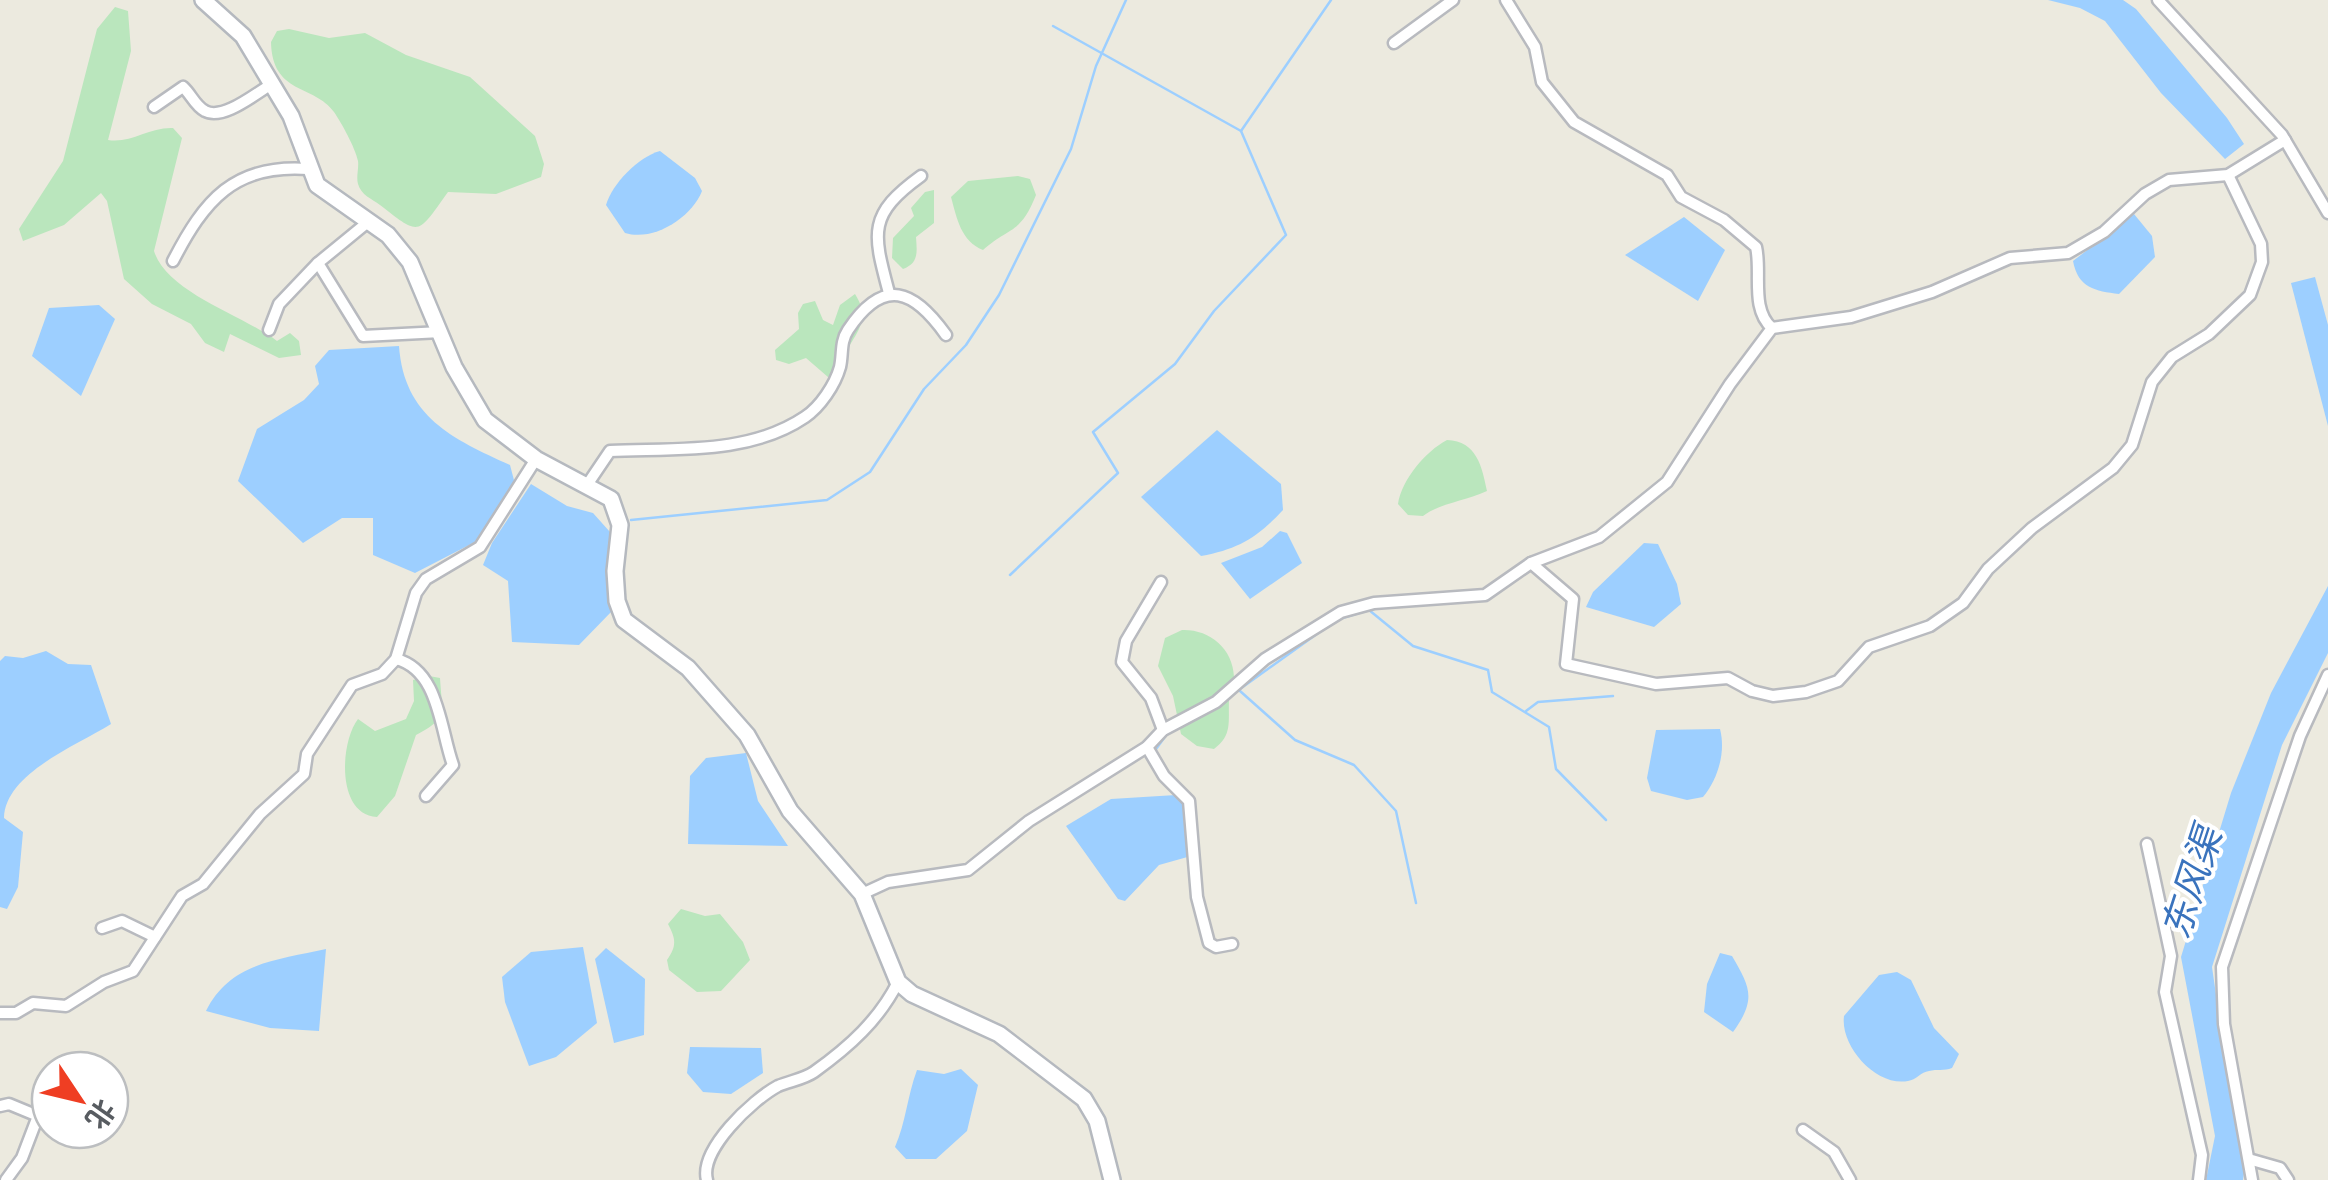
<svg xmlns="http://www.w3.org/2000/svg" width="2328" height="1180" viewBox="0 0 2328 1180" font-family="Quicksand,'Noto Sans SC',sans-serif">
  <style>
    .green { fill: #bae6bd }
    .water { fill: #9dcfff }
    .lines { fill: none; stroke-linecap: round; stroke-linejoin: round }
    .stream { stroke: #9dcfff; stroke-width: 2.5 }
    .street-casing { stroke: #b8babf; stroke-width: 15 }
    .secondary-casing { stroke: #b5b9bf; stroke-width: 20 }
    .street { stroke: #fff; stroke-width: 10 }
    .secondary { stroke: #fff; stroke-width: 15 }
    .labels { text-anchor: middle; stroke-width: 8; stroke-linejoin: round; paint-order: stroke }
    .water-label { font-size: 38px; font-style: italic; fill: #3a73bd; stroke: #fff }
  </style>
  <rect width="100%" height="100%" fill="#eceadf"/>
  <!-- green -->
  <g class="green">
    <path d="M115 7 128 11 131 51 108 140C130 144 149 127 173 128L182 138 154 251C167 293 245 316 277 341L290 333 299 341 301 355 279 358 230 334 224 352 205 343 191 324 152 304 124 279 107 201 101 193 64 225 23 241 19 229 63 161 97 29Z"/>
    <path d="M289 29 329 38 365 33 406 55 470 77 535 136 544 164 541 177 496 194 448 192C417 235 421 237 380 205 372 199 361 195 358 184 356 177 359 168 358 161 355 147 342 124 334 112 314 84 272 95 271 42L277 31Z"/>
    <path d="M1018 176 1030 179 1036 195C1020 235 1010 226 983 250 961 241 957 219 951 197L968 181Z"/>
    <path d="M934 190V223L916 237C917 252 919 263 903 269L892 258 893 238 914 216 911 208 925 192Z"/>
    <path d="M855 294C877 328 842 341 839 373L828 377 806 358 789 364 776 360 775 350 799 329 798 313 803 304 815 301 823 320 833 325 840 305Z"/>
    <path d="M1447 440C1477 441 1482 467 1487 491 1466 501 1440 503 1423 516L1408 515 1398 504C1402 479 1426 451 1447 440Z"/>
    <path d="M1182 630C1209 629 1233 648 1234 677 1234 684 1230 693 1229 700 1228 721 1233 735 1214 749L1197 746 1181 734 1173 696 1158 666 1165 638Z"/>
    <path d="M429 676 440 678C442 712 448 719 416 735L395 796 377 817C336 815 340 742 358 719L375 731 406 719 414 701 413 680Z"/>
    <path d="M681 909 705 916 720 914 743 942 750 960 721 991 697 992 669 970 667 960C677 946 676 939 668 924Z"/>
  </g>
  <!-- water -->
  <g class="water">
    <polygon points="2048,0 2123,0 2136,9 2227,118 2244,144 2225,159 2161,93 2105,21 2080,8"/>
    <path d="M660 151 695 178 702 191C692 217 654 242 625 233L606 205C612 184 638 157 660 151Z"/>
    <path d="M2134 214 2152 236 2155 257 2119 294C2095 291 2078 288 2073 261Z"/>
    <polygon points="1684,217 1725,250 1698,301 1625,255"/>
    <polygon points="2315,277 2328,325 2328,426 2291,283"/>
    <polygon points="99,305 115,319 81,396 32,356 49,308"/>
    <path d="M399 346C404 417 453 439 510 465L515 484 475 542 415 573 373 555V518H342L303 543 238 481 257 429 304 400 319 384 315 366 329 350Z"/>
    <path d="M1217 430 1281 484 1283 510C1257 538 1238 549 1201 556L1141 497Z"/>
    <polygon points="531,484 567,506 593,513 610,532 612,611 579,645 512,642 508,581 483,565 492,543"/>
    <polygon points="1280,531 1287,533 1302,563 1250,599 1221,563 1262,547"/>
    <polygon points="1644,543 1658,544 1677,584 1681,604 1654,627 1586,607 1593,592"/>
    <polygon points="2328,586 2328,653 2282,745 2212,967 2229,1084 2246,1161 2243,1180 2206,1180 2215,1136 2181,957 2231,793 2271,693"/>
    <path d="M46 651 68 664 91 665 111 724C78 745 5 773 4 818L23 832 18 887 7 909 0 907V661L5 656 23 658Z"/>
    <path d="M1720 729C1726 752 1718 779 1703 797L1687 800 1651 791 1647 778 1656 730Z"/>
    <polygon points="746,753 758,801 788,846 688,844 690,776 706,758"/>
    <polygon points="1176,795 1184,801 1191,856 1159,865 1125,901 1118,899 1066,826 1111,799"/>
    <polygon points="583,947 597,1023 556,1057 529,1066 505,1002 502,977 531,952"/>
    <polygon points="606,948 645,979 644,1035 614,1043 595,959"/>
    <path d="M326 949 319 1031 270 1028 206 1011C230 962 278 960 326 949Z"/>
    <path d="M1720 953 1732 956C1750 987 1757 999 1733 1032L1704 1012 1707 984Z"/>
    <path d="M1897 972 1911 980 1934 1028 1959 1054 1952 1068C1944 1071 1937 1069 1929 1071 1921 1072 1916 1080 1908 1081 1876 1087 1840 1046 1844 1016L1879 975Z"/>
    <polygon points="690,1047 761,1048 763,1073 731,1094 703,1092 687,1073"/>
    <path d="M961 1069 978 1085 967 1131 936 1159H906L895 1147C906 1122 907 1097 917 1070L944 1074Z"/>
  </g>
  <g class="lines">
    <!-- stream -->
    <g class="stream">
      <polyline points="1241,131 1331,0"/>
      <polyline points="631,520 827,500 870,472 924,389 966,345 999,295 1071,149 1096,66 1126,0"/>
      <polyline points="1010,575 1118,473 1093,432 1175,364 1214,311 1286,235 1241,131 1053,26"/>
      <polyline points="1339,619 1369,610 1413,646 1488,670 1492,692 1549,727 1556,769 1606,820"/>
      <polyline points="1240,691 1295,740 1354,765 1396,811 1416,903"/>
      <polyline points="1233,694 1328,626"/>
      <polyline points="1526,711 1538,702 1613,696"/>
      <polyline points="1156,749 1167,734"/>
    </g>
    <!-- street casing -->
    <g class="street-casing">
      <g id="street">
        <path d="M1506 0 1535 47 1542 82 1574 122 1667 175 1681 197 1724 220 1756 247C1762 272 1750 309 1772 328"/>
        <polyline points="2158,0 2282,135 2328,213"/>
        <polyline points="1394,43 1453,0"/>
        <path d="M154 107 183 87C191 94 195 106 205 111 223 121 256 93 272 84"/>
        <polyline points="368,222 318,263 363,336 441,332"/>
        <path d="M173 261C204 201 234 163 309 169"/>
        <path d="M889 293C873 233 867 215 921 176"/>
        <polyline points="269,330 279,304 318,263"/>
        <path d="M587 485 610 451C675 448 749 455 805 417 820 407 835 385 840 367 843 354 840 342 848 330 884 276 914 290 946 335"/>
        <polyline points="1531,563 1573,599 1566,664 1656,684 1728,678 1752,691 1773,696 1806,692 1838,681 1869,647 1930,626 1963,603 1988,569 2032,528 2113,468 2132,445 2152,382 2172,357 2209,334 2250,295 2262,262 2261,244 2228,175"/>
        <polyline points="1161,582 1126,641 1122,662 1151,698 1163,730"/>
        <path d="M396 659C439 670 440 729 453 765L426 796"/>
        <polyline points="1147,747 1164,776 1189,801 1197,897 1209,943 1216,947 1232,944"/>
        <polyline points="2147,844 2171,956 2165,992 2202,1155 2199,1180"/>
        <polyline points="862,894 888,882 968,870 1029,821 1147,747 1163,730 1216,702 1265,659 1341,612 1374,603 1485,595 1531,563 1599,537 1667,482 1730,384 1772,328 1851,317 1932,292 2010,258 2068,253 2104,232 2145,194 2169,180 2228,175 2285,140"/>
        <polyline points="102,928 122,921 155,937"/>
        <polyline points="0,1013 16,1013 33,1003 66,1006 104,982 133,971 182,896 203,884 260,814 304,774 307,754 352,685 382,674 396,659 416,593 426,579 480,547 536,459"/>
        <polyline points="0,1106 9,1104 38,1116 22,1158 6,1180"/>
        <polyline points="1803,1130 1834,1152 1850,1180"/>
        <polyline points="2252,1160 2280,1168 2288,1180"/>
        <path d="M707 1180C699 1150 752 1100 778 1086 790 1081 804 1079 814 1072 849 1047 879 1020 898 982"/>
        <polyline points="2252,1180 2224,1024 2222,967 2300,736 2328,675"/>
      </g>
    </g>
    <!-- secondary casing -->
    <g class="secondary-casing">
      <polyline id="secondary" points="203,0 243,36 291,116 317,185 388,235 410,262 454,367 485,420 536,459 611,499 620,525 615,571 617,601 624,620 688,668 747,735 790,811 862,894 898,982 912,994 999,1034 1084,1099 1097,1121 1112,1180"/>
    </g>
    <!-- street -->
    <use href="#street" class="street"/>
    <!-- secondary -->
    <use href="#secondary" class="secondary"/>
  </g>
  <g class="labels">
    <!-- water labels -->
    <g class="water-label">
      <text transform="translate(2192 883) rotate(-72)" y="13">东风渠</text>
    </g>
  </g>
  <!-- north arrow -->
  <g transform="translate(80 1100) rotate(125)"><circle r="48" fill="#ffffff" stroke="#bcbec0" stroke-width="2.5"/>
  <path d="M0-8L18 38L0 25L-18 38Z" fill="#ef3e23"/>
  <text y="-15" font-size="28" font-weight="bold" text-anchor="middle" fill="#585c61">北</text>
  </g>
</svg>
